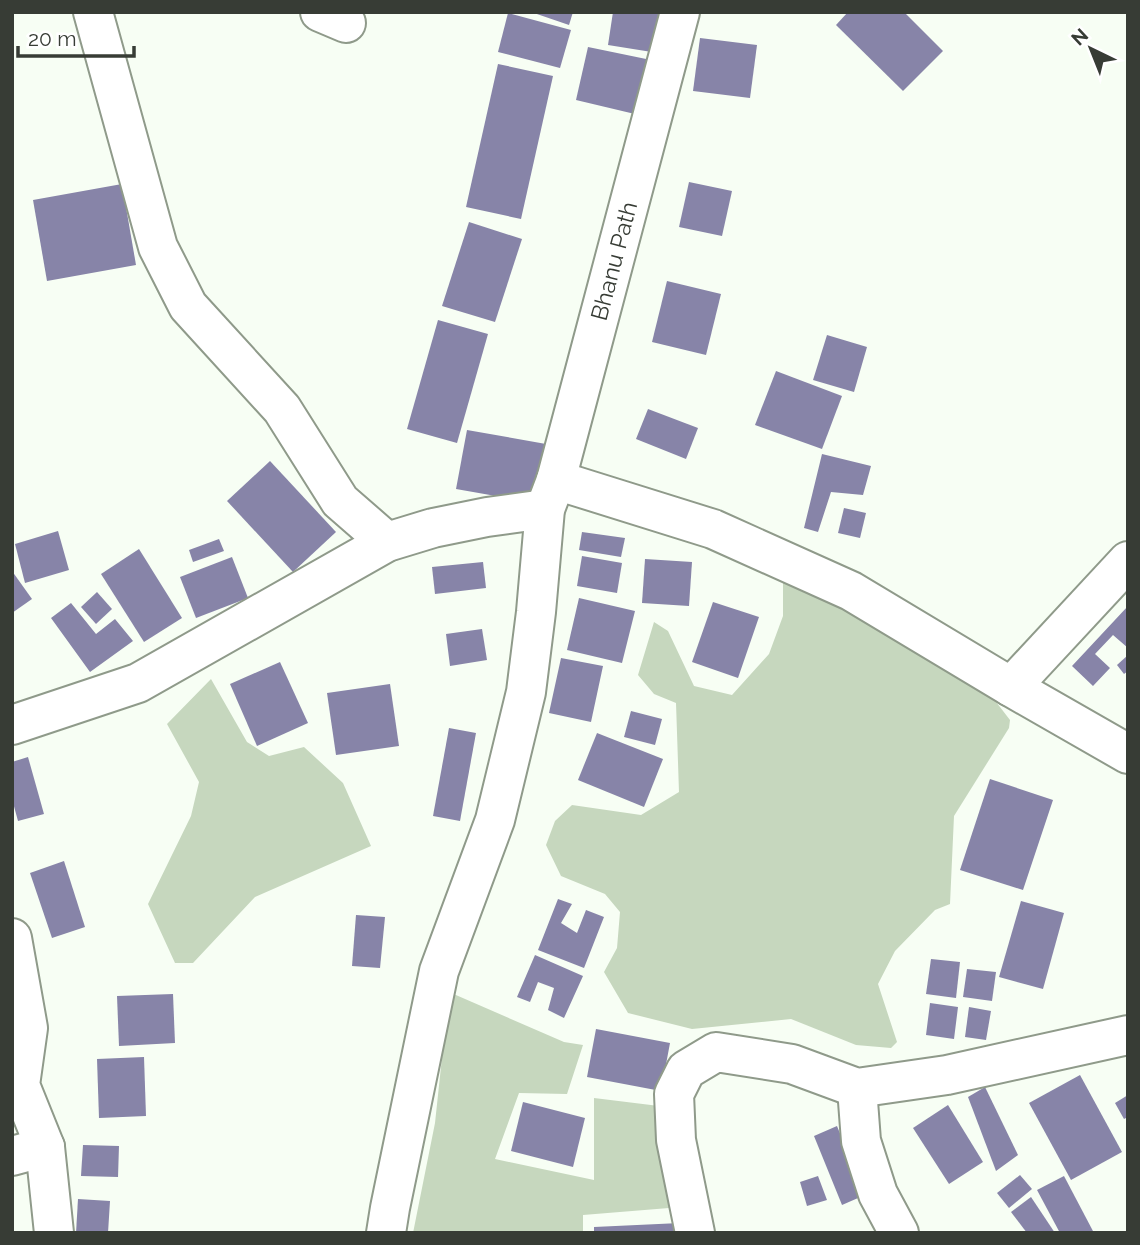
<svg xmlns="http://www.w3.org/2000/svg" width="1140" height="1245" viewBox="0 0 1140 1245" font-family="Raleway,sans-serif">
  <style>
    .green { fill: #c6d7be }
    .building { fill: #8784a8 }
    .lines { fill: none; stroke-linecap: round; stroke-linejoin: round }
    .minor-casing { stroke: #8f9a8a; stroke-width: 42 }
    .minor { stroke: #fff; stroke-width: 38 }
    .labels { text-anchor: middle; stroke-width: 5; stroke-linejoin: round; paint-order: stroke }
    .street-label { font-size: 23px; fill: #373c35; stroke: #fff }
  </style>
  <rect width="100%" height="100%" fill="#f7fef4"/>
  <!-- green -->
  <g class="green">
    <polygon points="783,575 973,672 1010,720 1009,728 954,816 950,904 935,910 895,951 878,984 897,1042 891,1048 856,1045 791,1019 692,1029 628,1013 604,972 617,948 620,912 605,894 561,876 546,845 555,821 572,805 641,815 679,792 676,703 654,694 638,675 654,622 668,631 694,686 732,695 769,654 783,616"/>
    <polygon points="211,679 247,742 269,756 304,747 343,783 371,846 255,897 193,963 175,963 148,904 191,816 199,782 167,724"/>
    <polygon points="449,992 564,1042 583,1045 567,1094 519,1093 495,1159 594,1180 594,1098 659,1106 669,1208 583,1215 583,1233 413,1233 435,1123"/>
  </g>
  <!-- building -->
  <g class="building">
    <polygon points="531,12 573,12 569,25"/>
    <polygon points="613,12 664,12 658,53 608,45"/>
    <polygon points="848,12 904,12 943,51 903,91 836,25"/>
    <polygon points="508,13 571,30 560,68 498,52"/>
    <polygon points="700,38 757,45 750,98 693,91"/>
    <polygon points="588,47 651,60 639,115 576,100"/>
    <polygon points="498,64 553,76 521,219 466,207"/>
    <polygon points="689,182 732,191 722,236 679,227"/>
    <polygon points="122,184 136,265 47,281 33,200"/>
    <polygon points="469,222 522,239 495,322 442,306"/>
    <polygon points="667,281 721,294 706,355 652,342"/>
    <polygon points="438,320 488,334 457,443 407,429"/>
    <polygon points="827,335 867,347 854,392 813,380"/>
    <polygon points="776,371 842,396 822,449 755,425"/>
    <polygon points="648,409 698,428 686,459 636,439"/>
    <polygon points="467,430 546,444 535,503 456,489"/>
    <polygon points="822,454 871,466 863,495 831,492 818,532 804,528"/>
    <polygon points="270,461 336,532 293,572 227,501"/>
    <polygon points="844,508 866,513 860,538 838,533"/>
    <polygon points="58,531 69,570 25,583 15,544"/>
    <polygon points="582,532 625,538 621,557 579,550"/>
    <polygon points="219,539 224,551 193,562 189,550"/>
    <polygon points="139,549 182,618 144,642 101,574"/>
    <polygon points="582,556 622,563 617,593 577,586"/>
    <polygon points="232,557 248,598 196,618 180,577"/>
    <polygon points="645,559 692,562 689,606 642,603"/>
    <polygon points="483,562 486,588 435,594 432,567"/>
    <polygon points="12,571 32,599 12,613"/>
    <polygon points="97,592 112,609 96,624 81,607"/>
    <polygon points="579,598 635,611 622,663 567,650"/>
    <polygon points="713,602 759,617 738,678 692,662"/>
    <polygon points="71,603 96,634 115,619 133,641 90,672 51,618"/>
    <polygon points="1128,606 1128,648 1113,635 1095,654 1110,668 1093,686 1072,666"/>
    <polygon points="482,629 487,660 450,666 446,634"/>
    <polygon points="1128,655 1128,671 1124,674 1117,665"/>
    <polygon points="561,658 603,666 591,722 549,713"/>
    <polygon points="280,662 308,723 257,746 230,684"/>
    <polygon points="390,684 399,746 336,755 327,693"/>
    <polygon points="631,711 662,719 655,745 624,737"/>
    <polygon points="449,728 476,733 460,821 433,816"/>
    <polygon points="597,733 663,759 644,807 578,780"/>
    <polygon points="28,757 44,814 18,821 12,799 12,762"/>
    <polygon points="990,779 1053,800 1023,890 960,870"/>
    <polygon points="64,861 85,927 52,938 30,873"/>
    <polygon points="558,899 572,904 561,923 577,933 586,910 604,917 584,968 538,950"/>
    <polygon points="1021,901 1064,913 1043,989 999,977"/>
    <polygon points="356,915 385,917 380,968 352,966"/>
    <polygon points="535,955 583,976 564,1018 548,1010 554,988 538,982 530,1002 517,997"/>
    <polygon points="931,959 960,962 956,998 926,994"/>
    <polygon points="967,969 996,972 992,1001 963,997"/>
    <polygon points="173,994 175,1043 119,1046 117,996"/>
    <polygon points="930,1003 958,1007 954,1039 926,1035"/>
    <polygon points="969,1007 991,1011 986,1040 965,1037"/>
    <polygon points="596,1029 670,1043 661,1091 587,1077"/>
    <polygon points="144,1057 146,1116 99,1118 97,1059"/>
    <polygon points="1080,1075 1122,1152 1071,1180 1029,1103"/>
    <polygon points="985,1087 1018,1155 996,1171 968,1097"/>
    <polygon points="1128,1095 1128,1117 1124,1119 1115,1103"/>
    <polygon points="523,1102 585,1118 573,1167 511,1151"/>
    <polygon points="948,1105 983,1162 949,1184 913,1128"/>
    <polygon points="837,1126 865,1195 842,1205 814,1136"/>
    <polygon points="83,1145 119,1146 118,1177 81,1176"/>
    <polygon points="1020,1175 1032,1189 1009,1208 997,1193"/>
    <polygon points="818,1176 827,1200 807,1206 800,1182"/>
    <polygon points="1064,1176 1094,1233 1060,1233 1037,1190"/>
    <polygon points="1031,1197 1055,1233 1027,1233 1011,1212"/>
    <polygon points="78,1199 110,1201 108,1233 76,1233"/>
    <polygon points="680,1223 680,1233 594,1233 594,1227"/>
  </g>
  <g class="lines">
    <!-- minor casing -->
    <g class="minor-casing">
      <g id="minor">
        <polyline points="93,12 158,247 188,306 282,409 340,501 387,542"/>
        <polyline points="320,12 346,23"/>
        <polyline points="556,480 713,529 851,591 1011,687 1128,754"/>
        <polyline points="1011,687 1128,561"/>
        <polyline points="12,725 138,683 387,542 433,528 487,517 545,509"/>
        <polyline points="12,938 28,1028 20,1085 45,1147 54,1233"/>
        <polyline points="857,1088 861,1141 878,1194 899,1233"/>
        <polyline points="12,1156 45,1147"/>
        <polyline points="386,1233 390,1208 439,971 495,820 526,692 536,612 545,509 556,480 680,12"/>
        <polyline points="695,1233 676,1140 674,1094 686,1070 716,1052 792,1064 857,1088 947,1075 1128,1035"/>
      </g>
    </g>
    <!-- minor -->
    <use href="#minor" class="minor"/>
  </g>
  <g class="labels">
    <!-- street labels -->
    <g class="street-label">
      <text transform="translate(614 261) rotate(-75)" y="8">Bhanu Path</text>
    </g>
  </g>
  <!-- border -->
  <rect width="1140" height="1245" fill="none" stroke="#373c35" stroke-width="28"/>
  <!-- north arrow -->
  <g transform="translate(1091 49) rotate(317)" stroke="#ffffff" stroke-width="5" paint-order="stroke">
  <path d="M0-5L12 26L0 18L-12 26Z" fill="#373c35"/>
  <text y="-10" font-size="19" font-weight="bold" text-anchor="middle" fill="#373c35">N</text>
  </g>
  <!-- scale -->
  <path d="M18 46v10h116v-10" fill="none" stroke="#373c35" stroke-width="3.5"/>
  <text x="28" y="46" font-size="21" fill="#373c35" stroke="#ffffff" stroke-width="5" paint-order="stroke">20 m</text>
</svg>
